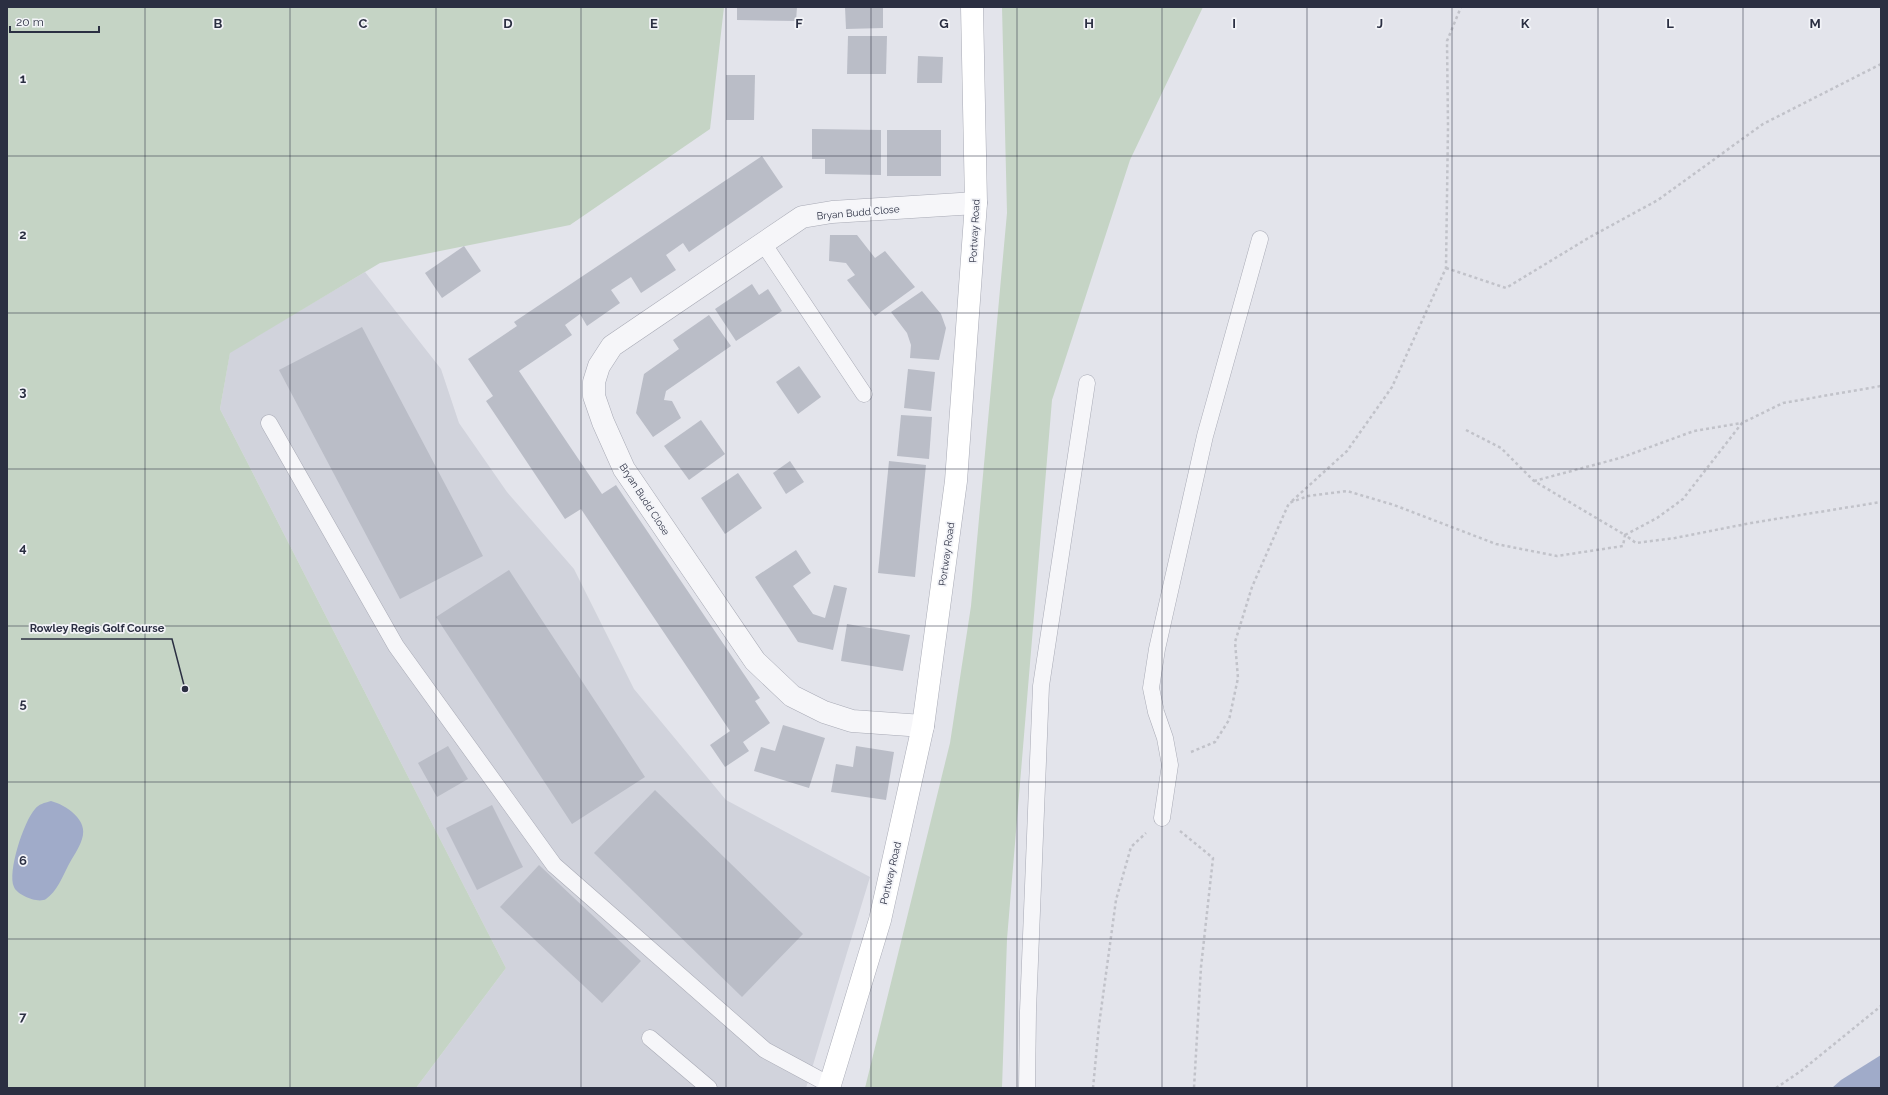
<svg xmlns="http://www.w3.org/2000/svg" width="1888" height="1095" viewBox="0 0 1888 1095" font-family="Raleway,sans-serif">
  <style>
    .built { fill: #d1d3dc }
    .green { fill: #c5d4c5 }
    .water { fill: #a0abc9 }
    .building { fill: #babdc7 }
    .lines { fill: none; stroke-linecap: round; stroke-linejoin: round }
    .lane-casing { stroke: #a8aab5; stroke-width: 17 }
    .street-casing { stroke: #a8aab5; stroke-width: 23 }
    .secondary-casing { stroke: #a8aab5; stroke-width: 23 }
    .path { stroke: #c1c2c9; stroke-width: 2.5; stroke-dasharray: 3 3; stroke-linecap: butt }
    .lane { stroke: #f6f6f9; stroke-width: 16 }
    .street { stroke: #f6f6f9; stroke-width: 22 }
    .secondary { stroke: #fff; stroke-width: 22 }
    .grid { fill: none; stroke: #2b2f42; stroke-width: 1; stroke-opacity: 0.55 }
    .labels { text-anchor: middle; stroke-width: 3.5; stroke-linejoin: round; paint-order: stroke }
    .street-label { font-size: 10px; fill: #2b2f42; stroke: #f3f4f8 }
    .grid-label { font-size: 13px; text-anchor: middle; font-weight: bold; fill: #2b2f42; stroke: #f3f4f8; stroke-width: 3.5; stroke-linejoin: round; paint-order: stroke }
    .leader { fill: none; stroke: #2b2f42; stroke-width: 1.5 }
    .callout-dot { fill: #2b2f42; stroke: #f3f4f8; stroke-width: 1.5 }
    .callout-label { font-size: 11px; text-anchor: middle; font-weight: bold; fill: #2b2f42; stroke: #f3f4f8; stroke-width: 3.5; stroke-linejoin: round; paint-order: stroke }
  </style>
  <rect width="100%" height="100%" fill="#e3e4eb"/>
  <!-- built -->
  <polygon class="built" points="365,272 441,369 459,423 507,492 574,569 634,689 726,800 870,877 806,1088 416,1088 506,968 220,409 230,352"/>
  <!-- green -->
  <g class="green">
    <polygon points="7,7 724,7 710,129 570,225 380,263 230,353 220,409 506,968 416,1088 7,1088"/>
    <polygon points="1002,7 1203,7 1130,160 1052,400 1007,939 1002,1088 865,1088 950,743 971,606 1007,213"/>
  </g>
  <!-- water -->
  <g class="water">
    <path d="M51 801C66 805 89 820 82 839 79 849 72 858 68 866 62 878 57 891 46 899 38 904 17 895 14 887 7 872 24 821 35 809 39 804 44 803 51 801Z"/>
    <polygon points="1881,1055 1881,1088 1832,1088 1841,1080"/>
  </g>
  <!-- building -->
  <g class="building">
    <polygon points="737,7 797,7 796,21 737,20"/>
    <polygon points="845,7 883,7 883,28 846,29"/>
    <polygon points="848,36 887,36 886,74 847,74"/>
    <polygon points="918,56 943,57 942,83 917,83"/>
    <polygon points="726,75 755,75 754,120 726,120"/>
    <polygon points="812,129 881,130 881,175 825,174 825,159 812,159"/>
    <rect x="887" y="130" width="54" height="46"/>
    <polygon points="762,156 783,187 689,252 683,243 666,255 676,270 641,293 631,277 611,290 620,303 587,326 580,314 565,325 572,335 519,371 602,494 616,485 760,698 755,701 770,723 743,742 749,751 725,767 710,745 730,731 581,509 565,519 486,401 493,396 468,359 517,326 514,322"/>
    <polygon points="830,235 857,235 875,258 885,251 915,287 875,316 847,280 855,275 846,263 829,261"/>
    <polygon points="464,246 481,271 442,298 425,273"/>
    <polygon points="752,284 759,295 768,289 782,311 736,341 715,309"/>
    <polygon points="922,291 941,314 946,328 939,360 910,358 911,345 907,333 891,312"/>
    <polygon points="709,315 731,346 666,391 664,400 672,401 681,418 653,437 636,413 644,374 679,349 673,340"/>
    <polygon points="362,327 483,556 400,599 279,370"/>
    <polygon points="799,366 821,397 798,414 776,382"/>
    <polygon points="908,369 935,372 931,411 904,408"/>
    <polygon points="901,415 932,417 929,459 897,456"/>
    <polygon points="701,420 725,454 689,480 664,446"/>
    <polygon points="790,461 804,482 786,494 773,473"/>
    <polygon points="889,461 926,465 915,577 878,573"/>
    <polygon points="738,473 762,508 725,534 701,498"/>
    <polygon points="796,550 811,573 793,586 813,614 825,618 834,585 847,588 833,650 798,642 755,577"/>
    <polygon points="509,570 645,777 572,824 436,617"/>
    <polygon points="847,624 910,635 903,671 841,661"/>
    <polygon points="783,725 825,738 809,788 754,771 761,747 775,751"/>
    <polygon points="448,746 468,779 437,797 418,763"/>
    <polygon points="856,746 894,752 886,800 831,792 836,764 853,767"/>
    <polygon points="655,790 803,934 742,997 594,853"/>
    <polygon points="492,805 523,867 477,890 446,828"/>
    <polygon points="539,865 641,961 602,1003 500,907"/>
  </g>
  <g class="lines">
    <!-- lane casing -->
    <g class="lane-casing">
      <g id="lane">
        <polyline points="763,243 864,394"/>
        <polyline points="269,423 396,646 554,865 765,1050 830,1085"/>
        <polyline points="1162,818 1170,765 1165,738 1156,712 1151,688 1157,649 1205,436 1260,239"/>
        <polyline points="650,1038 709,1088"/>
        <polyline points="1027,1088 1028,1011 1041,686 1087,383"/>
      </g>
    </g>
    <!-- street casing -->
    <g class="street-casing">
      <polyline id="street" points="923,726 852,721 824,712 792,696 755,661 624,469 603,422 594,396 594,382 599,366 612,346 802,217 832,212 976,203"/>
    </g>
    <!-- secondary casing -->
    <g class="secondary-casing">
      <polyline id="secondary" points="829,1088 880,920 923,726 956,481 976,203 972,7"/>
    </g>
    <!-- path -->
    <g class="path">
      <polyline points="1446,268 1506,288 1590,237 1658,200 1763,124 1881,64"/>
      <polyline points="1466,430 1501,448 1534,481 1625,535 1657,518 1683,499 1742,423 1783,403 1881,386"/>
      <polyline points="1534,481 1620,458 1694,431 1742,423"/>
      <polyline points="1292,501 1347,451 1392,387 1446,268 1448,126 1447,41 1461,7"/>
      <polyline points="1191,752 1215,742 1229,720 1238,678 1235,642 1252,587 1289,503 1308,496 1347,491 1394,505 1496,544 1557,556 1623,546 1625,535 1636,543 1675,538 1751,523 1881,502"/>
      <polyline points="1180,831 1213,858 1201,967 1194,1088"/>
      <polyline points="1093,1088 1099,1025 1116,900 1131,847 1146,833"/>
      <polyline points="1776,1088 1801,1071 1881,1006"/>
    </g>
    <!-- lane -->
    <use href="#lane" class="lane"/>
    <!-- street -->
    <use href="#street" class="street"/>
    <!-- secondary -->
    <use href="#secondary" class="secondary"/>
  </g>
  <!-- grid -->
  <path class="grid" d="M145 7V1088M290 7V1088M436 7V1088M581 7V1088M726 7V1088M871 7V1088M1017 7V1088M1162 7V1088M1307 7V1088M1452 7V1088M1598 7V1088M1743 7V1088M7 156H1881M7 313H1881M7 469H1881M7 626H1881M7 782H1881M7 939H1881"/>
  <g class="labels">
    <!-- street labels -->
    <g class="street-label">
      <text transform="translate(858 212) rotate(-5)" y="4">Bryan Budd Close</text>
      <text transform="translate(974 231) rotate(-87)" y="4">Portway Road</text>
      <text transform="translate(645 499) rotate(57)" y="4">Bryan Budd Close</text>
      <text transform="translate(946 554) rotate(-82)" y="4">Portway Road</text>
      <text transform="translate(890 873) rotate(-77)" y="4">Portway Road</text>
    </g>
  </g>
  <g class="grid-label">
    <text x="218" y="28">B</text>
    <text x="363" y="28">C</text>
    <text x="508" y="28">D</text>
    <text x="654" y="28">E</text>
    <text x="799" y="28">F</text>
    <text x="944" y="28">G</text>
    <text x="1089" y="28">H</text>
    <text x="1234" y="28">I</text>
    <text x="1380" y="28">J</text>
    <text x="1525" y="28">K</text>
    <text x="1670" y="28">L</text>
    <text x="1815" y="28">M</text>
    <text x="23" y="83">1</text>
    <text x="23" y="239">2</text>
    <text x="23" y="396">3</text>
    <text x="23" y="552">4</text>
    <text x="23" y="708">5</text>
    <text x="23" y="865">6</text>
    <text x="23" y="1021">7</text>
  </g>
  <!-- callouts -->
  <path class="leader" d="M185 689L172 639H21"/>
  <circle class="callout-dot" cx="185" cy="689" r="4"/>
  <g class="callout-label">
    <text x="97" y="632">Rowley Regis Golf Course</text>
  </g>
  <!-- border -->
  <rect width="1888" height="1095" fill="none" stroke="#2b2f42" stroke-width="16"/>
  <!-- scale -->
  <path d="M10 26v6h89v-6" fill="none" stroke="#2b2f42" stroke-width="2"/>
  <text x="16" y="26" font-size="12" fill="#2b2f42" stroke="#f3f4f8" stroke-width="3" paint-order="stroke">20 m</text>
</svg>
